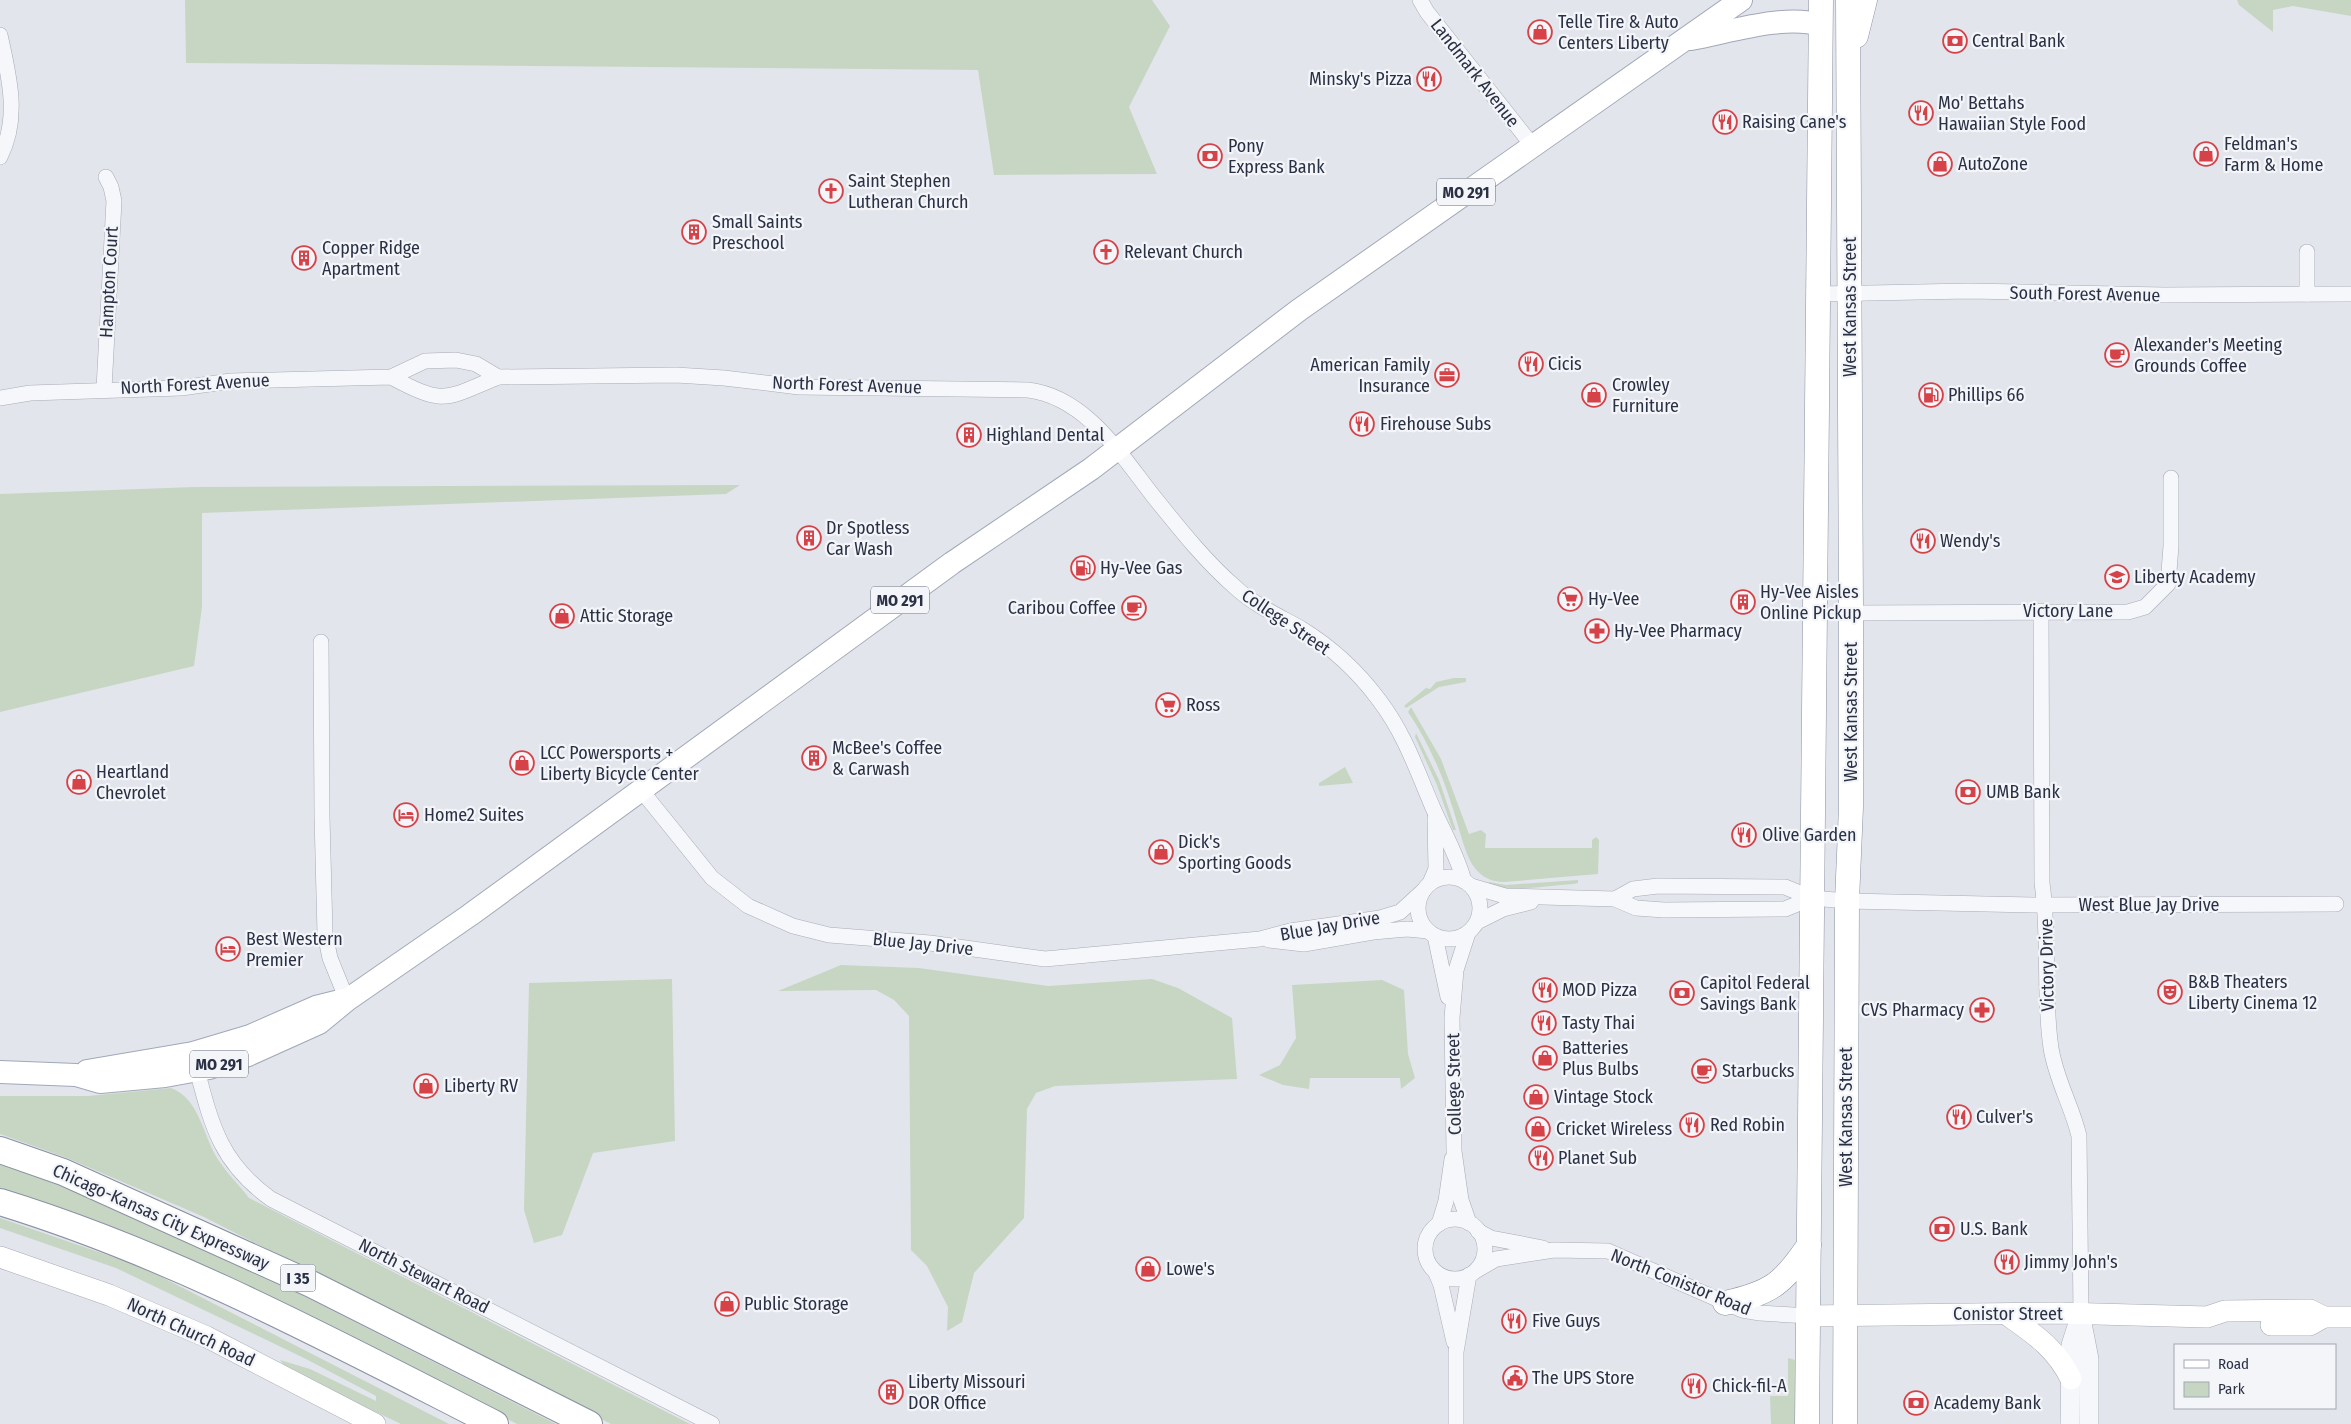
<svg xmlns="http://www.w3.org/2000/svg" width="2351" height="1424" viewBox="0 0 2351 1424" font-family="'Fira Sans Condensed',sans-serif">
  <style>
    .green { fill: #c6d6c3 }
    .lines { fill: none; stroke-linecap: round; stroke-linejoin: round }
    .minor-casing { stroke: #a8abb7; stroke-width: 16 }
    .tertiary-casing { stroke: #a8abb7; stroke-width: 20 }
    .secondary-casing { stroke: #a8abb7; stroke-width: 22 }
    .primary-casing { stroke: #a1a8b8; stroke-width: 24 }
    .trunk-casing { stroke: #8991a3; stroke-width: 25 }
    .motorway-casing { stroke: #8991a3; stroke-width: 28 }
    .minor { stroke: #f6f7fa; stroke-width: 15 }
    .tertiary { stroke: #f6f7fa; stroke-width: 19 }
    .secondary { stroke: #fff; stroke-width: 21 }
    .primary { stroke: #fff; stroke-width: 22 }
    .trunk { stroke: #fff; stroke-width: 24 }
    .motorway { stroke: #fff; stroke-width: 26 }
    .labels { text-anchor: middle; stroke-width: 4.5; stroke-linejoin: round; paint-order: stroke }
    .shield { fill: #f3f5f9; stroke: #666c7b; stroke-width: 1 }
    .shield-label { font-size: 16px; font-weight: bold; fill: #2a3145 }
    .poi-label { font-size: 18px; fill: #2a3145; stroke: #f3f5f9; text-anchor: start }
    .street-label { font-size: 18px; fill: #2a3145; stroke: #f3f5f9 }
  </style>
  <rect width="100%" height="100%" fill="#e3e5ec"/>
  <!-- green -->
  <g class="green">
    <polygon points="185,0 1152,0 1170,26 1129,107 1157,174 994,175 978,70 186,63"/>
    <polygon points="2237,0 2351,0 2351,16 2293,6 2273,10 2273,32 2239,5"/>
    <polygon points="740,485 726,494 202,513 202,607 194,666 0,712 0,494 195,487"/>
    <polygon points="1454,678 1466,678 1466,682 1439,687 1406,708 1404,706 1426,688 1430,689 1436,682"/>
    <path d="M1411 707 1441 759 1469 834 1481 830 1486 834 1485 848H1592V840L1596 837 1599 840 1598 874 1504 882C1492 882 1481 877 1474 867 1464 853 1458 823 1452 806 1442 773 1427 740 1408 712Z"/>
    <polygon points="1416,733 1439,780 1456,830 1453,830 1451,825 1437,785 1415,737"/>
    <polygon points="1345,767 1353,783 1319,786 1319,783"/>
    <path d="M1578 880V883L1573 884C1546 886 1515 892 1488 886L1489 882 1506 885Z"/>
    <polygon points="841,965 919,968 1048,986 1152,979 1178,988 1232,1018 1237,1079 1055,1086 1036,1093 1027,1109 1024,1218 974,1273 962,1322 947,1331 948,1307 927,1266 911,1250 909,1016 894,1000 876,990 778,991"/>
    <polygon points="672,979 675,1141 593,1153 562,1235 534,1243 524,1210 529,983"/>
    <polygon points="1382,980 1404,990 1408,1054 1415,1078 1401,1089 1400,1078 1310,1078 1309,1089 1283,1085 1259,1075 1280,1065 1296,1038 1292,985"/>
    <path d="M171 1088C199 1098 203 1135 217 1158 226 1172 239 1185 249 1198L690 1424H611L204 1217 67 1158 0 1134V1096H88Z"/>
    <polygon points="0,1162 86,1193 175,1231 556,1424 517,1424 478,1404 0,1192"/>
    <polygon points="0,1218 142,1267 449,1424 401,1424 288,1370 280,1360 310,1369 376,1401 376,1396 306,1359 116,1268 0,1228"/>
    <polygon points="1788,1358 1795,1360 1796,1424 1771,1424 1770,1396 1788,1396"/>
  </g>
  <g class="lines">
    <!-- minor casing -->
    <g class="minor-casing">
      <g id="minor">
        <polyline points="1420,0 1427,12 1532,145"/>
        <path d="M0 35C9 76 20 118 0 157"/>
        <polyline points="2307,252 2307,294"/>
        <polyline points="1820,294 1969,291 2164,295 2351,294"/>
        <path d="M498 377 676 375 724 378 799 387 1028 390C1086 397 1121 455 1154 497 1179 528 1205 561 1235 587 1254 605 1279 616 1302 629 1331 647 1359 673 1379 700 1405 734 1417 771 1433 808 1444 833 1457 855 1464 881"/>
        <polyline points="104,389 114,201 111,187 106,177"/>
        <path d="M0 398 30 393 181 388 231 381 391 377 425 361 456 360 476 364 498 377C445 399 445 406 391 377"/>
        <path d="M2041 611 2042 883C2050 938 2043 994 2051 1048 2056 1080 2072 1106 2079 1136L2081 1314"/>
        <polyline points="1851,613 2128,612 2145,607 2168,584 2171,546 2171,478"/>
        <polyline points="321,642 322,816 325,934 330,958 347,1000"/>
        <polyline points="641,790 712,878 748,906 793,926 829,935 930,943 1045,959 1260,939 1290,931 1380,918 1400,912 1423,891"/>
        <circle cx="1449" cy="908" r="31"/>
        <polyline points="1430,883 1436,869 1435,818"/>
        <polyline points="1471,886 1505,896 1615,899 1636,908 1664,910 1785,909 1812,898"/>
        <polyline points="1615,899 1633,889 1658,886 1785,887 1812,898 1847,901 2033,905 2336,904"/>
        <polyline points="1477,922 1503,909 1531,902"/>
        <polyline points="1468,933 1456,970 1452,1018 1454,1151 1461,1200 1469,1223"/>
        <polyline points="1435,936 1448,997"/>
        <polyline points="1269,940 1304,944 1373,932 1407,929 1428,931"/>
        <path d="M197 1070C212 1127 221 1163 271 1199L712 1424"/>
        <circle cx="1455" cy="1249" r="30"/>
        <polyline points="1439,1224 1446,1201 1452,1159"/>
        <polyline points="1478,1231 1491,1238 1543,1248"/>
        <polyline points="1477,1270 1496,1259 1554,1250 1608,1251 1742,1310 1760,1313 1808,1316"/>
        <polyline points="1436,1273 1441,1285 1454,1342"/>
        <polyline points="1456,1424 1456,1352 1469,1275"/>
      </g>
    </g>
    <!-- tertiary casing -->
    <g class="tertiary-casing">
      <g id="tertiary">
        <polyline points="2081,1318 2089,1359 2089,1424"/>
        <polyline points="2070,1424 2071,1345 2081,1314"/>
      </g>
    </g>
    <!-- secondary casing -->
    <g class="secondary-casing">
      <g id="secondary">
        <polyline points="0,1257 109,1295 207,1337 375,1424"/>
        <path d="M2006 1314C2034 1334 2055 1347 2071 1379"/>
        <polyline points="1808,1316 2060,1313 2207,1317 2225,1311 2310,1310 2324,1317 2351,1317"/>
        <polyline points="2271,1325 2310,1325 2324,1317"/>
      </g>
    </g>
    <!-- primary casing -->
    <g class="primary-casing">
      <g id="primary">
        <path d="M1691 39C1730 32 1783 14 1821 25"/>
        <polyline points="87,1071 193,1053 250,1036 316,1007 344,1000"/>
        <polyline points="0,1072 76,1075 100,1082 165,1076 209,1068 248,1055 319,1023 347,1000 470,915 952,563 1091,469 1299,310 1741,0"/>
      </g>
    </g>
    <!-- trunk casing -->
    <g class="trunk-casing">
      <g id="trunk">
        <polyline points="1856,36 1865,0"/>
        <path d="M1725 1303C1771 1293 1783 1284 1809 1245"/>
        <polyline points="1807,1424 1821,0"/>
        <polyline points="1845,1424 1847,901 1851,807 1851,613 1848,0"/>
      </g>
    </g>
    <!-- motorway casing -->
    <g class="motorway-casing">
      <g id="motorway">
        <polyline points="0,1150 63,1172 311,1284 589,1424"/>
        <path d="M0 1202C173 1255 334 1342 495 1424"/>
      </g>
    </g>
    <!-- minor -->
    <use href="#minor" class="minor"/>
    <!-- tertiary -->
    <use href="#tertiary" class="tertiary"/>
    <!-- secondary -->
    <use href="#secondary" class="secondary"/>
    <!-- primary -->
    <use href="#primary" class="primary"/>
    <!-- trunk -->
    <use href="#trunk" class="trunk"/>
    <!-- motorway -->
    <use href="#motorway" class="motorway"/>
  </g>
  <!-- icons -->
  <defs>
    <g id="shop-ring" transform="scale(1.25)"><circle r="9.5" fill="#f3f5f9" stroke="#d54349" stroke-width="1.5"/><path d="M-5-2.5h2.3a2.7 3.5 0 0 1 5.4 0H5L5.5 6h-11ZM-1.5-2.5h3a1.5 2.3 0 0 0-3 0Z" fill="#d54349"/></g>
    <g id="bank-ring" transform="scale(1.25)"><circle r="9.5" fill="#f3f5f9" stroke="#d54349" stroke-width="1.5"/><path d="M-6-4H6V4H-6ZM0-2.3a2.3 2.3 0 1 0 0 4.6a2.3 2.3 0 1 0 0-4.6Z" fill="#d54349"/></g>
    <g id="restaurant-ring" transform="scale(1.25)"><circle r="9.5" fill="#f3f5f9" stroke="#d54349" stroke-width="1.5"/><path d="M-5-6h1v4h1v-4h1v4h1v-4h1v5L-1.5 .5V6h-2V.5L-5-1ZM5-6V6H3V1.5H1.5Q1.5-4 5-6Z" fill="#d54349"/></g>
    <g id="church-ring" transform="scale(1.25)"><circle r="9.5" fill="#f3f5f9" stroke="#d54349" stroke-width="1.5"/><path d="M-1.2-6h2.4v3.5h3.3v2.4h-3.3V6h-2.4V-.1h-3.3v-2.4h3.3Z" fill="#d54349"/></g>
    <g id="building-ring" transform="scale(1.25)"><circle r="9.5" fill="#f3f5f9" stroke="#d54349" stroke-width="1.5"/><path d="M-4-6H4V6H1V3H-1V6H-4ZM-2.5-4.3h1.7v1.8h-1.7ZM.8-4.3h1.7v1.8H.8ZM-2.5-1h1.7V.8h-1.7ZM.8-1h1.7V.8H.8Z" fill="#d54349"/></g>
    <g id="cafe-ring" transform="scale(1.25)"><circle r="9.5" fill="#f3f5f9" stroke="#d54349" stroke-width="1.5"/><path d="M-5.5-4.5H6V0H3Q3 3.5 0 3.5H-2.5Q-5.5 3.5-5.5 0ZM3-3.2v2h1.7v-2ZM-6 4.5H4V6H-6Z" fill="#d54349"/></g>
    <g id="office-ring" transform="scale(1.25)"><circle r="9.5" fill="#f3f5f9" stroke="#d54349" stroke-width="1.5"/><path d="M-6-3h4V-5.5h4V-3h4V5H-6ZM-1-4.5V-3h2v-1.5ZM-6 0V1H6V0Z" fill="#d54349"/></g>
    <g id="fuel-ring" transform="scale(1.25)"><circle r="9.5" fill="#f3f5f9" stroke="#d54349" stroke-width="1.5"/><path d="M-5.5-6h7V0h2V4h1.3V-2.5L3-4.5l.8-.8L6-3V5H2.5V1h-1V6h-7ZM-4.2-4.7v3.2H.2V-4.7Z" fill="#d54349"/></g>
    <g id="school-ring" transform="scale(1.25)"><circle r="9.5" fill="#f3f5f9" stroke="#d54349" stroke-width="1.5"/><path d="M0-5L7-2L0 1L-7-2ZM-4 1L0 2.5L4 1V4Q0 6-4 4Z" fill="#d54349"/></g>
    <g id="supermarket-ring" transform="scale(1.25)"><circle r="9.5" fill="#f3f5f9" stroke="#d54349" stroke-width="1.5"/><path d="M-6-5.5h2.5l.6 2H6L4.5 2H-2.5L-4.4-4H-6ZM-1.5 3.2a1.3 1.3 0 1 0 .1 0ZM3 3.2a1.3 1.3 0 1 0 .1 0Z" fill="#d54349"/></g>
    <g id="pharmacy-ring" transform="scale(1.25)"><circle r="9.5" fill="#f3f5f9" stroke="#d54349" stroke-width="1.5"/><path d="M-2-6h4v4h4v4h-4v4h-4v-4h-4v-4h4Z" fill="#d54349"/></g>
    <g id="hotel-ring" transform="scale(1.25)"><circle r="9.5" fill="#f3f5f9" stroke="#d54349" stroke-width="1.5"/><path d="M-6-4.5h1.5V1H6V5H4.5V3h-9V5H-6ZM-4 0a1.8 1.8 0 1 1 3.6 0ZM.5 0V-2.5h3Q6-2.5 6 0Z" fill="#d54349"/></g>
    <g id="theatre-ring" transform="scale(1.25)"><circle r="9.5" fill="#f3f5f9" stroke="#d54349" stroke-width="1.5"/><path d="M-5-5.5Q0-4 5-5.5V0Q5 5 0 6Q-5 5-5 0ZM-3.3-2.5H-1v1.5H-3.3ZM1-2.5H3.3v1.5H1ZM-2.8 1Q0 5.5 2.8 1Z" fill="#d54349"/></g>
    <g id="civic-ring" transform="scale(1.25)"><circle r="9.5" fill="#f3f5f9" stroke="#d54349" stroke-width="1.5"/><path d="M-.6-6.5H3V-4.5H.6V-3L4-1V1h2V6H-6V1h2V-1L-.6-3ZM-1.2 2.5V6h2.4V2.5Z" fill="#d54349"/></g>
  </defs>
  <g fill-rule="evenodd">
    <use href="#shop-ring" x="1540" y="32"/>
    <use href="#bank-ring" x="1955" y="41"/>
    <use href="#restaurant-ring" x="1429" y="79"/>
    <use href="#restaurant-ring" x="1921" y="113"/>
    <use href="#restaurant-ring" x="1725" y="122"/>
    <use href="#shop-ring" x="2206" y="154"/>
    <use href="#bank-ring" x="1210" y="156"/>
    <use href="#shop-ring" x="1940" y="164"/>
    <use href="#church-ring" x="831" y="191"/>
    <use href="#building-ring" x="694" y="232"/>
    <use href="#church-ring" x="1106" y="252"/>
    <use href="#building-ring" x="304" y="258"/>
    <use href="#cafe-ring" x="2117" y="355"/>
    <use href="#restaurant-ring" x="1531" y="364"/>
    <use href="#office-ring" x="1447" y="375"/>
    <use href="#shop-ring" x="1594" y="395"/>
    <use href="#fuel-ring" x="1931" y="395"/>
    <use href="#restaurant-ring" x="1362" y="424"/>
    <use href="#building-ring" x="969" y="435"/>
    <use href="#building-ring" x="809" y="538"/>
    <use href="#restaurant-ring" x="1923" y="541"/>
    <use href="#fuel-ring" x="1083" y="568"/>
    <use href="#school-ring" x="2117" y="577"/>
    <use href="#supermarket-ring" x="1570" y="599"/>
    <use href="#building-ring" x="1743" y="602"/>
    <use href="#cafe-ring" x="1134" y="608"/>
    <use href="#shop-ring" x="562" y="616"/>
    <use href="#pharmacy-ring" x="1597" y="631"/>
    <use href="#supermarket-ring" x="1168" y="705"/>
    <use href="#building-ring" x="814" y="758"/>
    <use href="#shop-ring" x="522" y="763"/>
    <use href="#shop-ring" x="79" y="782"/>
    <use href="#bank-ring" x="1968" y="792"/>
    <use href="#hotel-ring" x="406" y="815"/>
    <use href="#restaurant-ring" x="1744" y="835"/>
    <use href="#shop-ring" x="1161" y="852"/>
    <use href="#hotel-ring" x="228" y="949"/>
    <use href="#restaurant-ring" x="1545" y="990"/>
    <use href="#theatre-ring" x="2170" y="992"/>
    <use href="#bank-ring" x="1682" y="993"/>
    <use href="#pharmacy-ring" x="1982" y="1010"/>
    <use href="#restaurant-ring" x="1544" y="1023"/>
    <use href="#shop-ring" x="1545" y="1058"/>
    <use href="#cafe-ring" x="1704" y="1071"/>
    <use href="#shop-ring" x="426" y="1086"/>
    <use href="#shop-ring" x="1536" y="1097"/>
    <use href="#restaurant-ring" x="1959" y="1117"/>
    <use href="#restaurant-ring" x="1692" y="1125"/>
    <use href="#shop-ring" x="1538" y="1129"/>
    <use href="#restaurant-ring" x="1541" y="1158"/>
    <use href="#bank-ring" x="1942" y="1229"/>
    <use href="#restaurant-ring" x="2007" y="1262"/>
    <use href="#shop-ring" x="1148" y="1269"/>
    <use href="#shop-ring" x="727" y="1304"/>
    <use href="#restaurant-ring" x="1514" y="1321"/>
    <use href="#civic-ring" x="1515" y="1378"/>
    <use href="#restaurant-ring" x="1694" y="1386"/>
    <use href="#building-ring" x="891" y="1392"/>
    <use href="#bank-ring" x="1916" y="1403"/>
  </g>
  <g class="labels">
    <!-- shield labels -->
    <g class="shield">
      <rect x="1437" y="178.5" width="58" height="27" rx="4"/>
      <rect x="871" y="586.5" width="58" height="27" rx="4"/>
      <rect x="190" y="1050.5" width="58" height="27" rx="4"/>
      <rect x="280.5" y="1264.5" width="35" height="27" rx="4"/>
    </g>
    <g class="shield-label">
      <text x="1466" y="198">MO 291</text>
      <text x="900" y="606">MO 291</text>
      <text x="219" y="1070">MO 291</text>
      <text x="298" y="1284">I 35</text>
    </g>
    <!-- poi labels -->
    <g class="poi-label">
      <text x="1558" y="28">Telle Tire &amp; Auto<tspan x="1558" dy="21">Centers Liberty</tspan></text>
      <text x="1972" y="47">Central Bank</text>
      <text x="1412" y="85" text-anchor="end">Minsky's Pizza</text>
      <text x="1938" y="109">Mo' Bettahs<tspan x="1938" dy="21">Hawaiian Style Food</tspan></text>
      <text x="1742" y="128">Raising Cane's</text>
      <text x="2224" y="150">Feldman's<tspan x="2224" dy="21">Farm &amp; Home</tspan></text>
      <text x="1228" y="152">Pony<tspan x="1228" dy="21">Express Bank</tspan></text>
      <text x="1958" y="170">AutoZone</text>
      <text x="848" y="187">Saint Stephen<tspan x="848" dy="21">Lutheran Church</tspan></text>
      <text x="712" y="228">Small Saints<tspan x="712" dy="21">Preschool</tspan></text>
      <text x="322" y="254">Copper Ridge<tspan x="322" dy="21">Apartment</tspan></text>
      <text x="1124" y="258">Relevant Church</text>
      <text x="2134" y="351">Alexander's Meeting<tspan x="2134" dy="21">Grounds Coffee</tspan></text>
      <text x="1548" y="370">Cicis</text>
      <text x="1430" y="371" text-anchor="end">American Family<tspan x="1430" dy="21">Insurance</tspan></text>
      <text x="1612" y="391">Crowley<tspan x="1612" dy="21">Furniture</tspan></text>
      <text x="1948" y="401">Phillips 66</text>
      <text x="1380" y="430">Firehouse Subs</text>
      <text x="986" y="441">Highland Dental</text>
      <text x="826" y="534">Dr Spotless<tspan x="826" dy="21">Car Wash</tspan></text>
      <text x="1940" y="547">Wendy's</text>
      <text x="1100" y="574">Hy-Vee Gas</text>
      <text x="2134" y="583">Liberty Academy</text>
      <text x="1760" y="598">Hy-Vee Aisles<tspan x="1760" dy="21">Online Pickup</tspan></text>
      <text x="1588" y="605">Hy-Vee</text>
      <text x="1116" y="614" text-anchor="end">Caribou Coffee</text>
      <text x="580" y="622">Attic Storage</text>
      <text x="1614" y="637">Hy-Vee Pharmacy</text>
      <text x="1186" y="711">Ross</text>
      <text x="832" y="754">McBee's Coffee<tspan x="832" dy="21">&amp; Carwash</tspan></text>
      <text x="540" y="759">LCC Powersports +<tspan x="540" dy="21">Liberty Bicycle Center</tspan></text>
      <text x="96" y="778">Heartland<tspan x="96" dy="21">Chevrolet</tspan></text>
      <text x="1986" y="798">UMB Bank</text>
      <text x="424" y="821">Home2 Suites</text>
      <text x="1762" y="841">Olive Garden</text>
      <text x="1178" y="848">Dick's<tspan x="1178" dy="21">Sporting Goods</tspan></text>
      <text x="246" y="945">Best Western<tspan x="246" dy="21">Premier</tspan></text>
      <text x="2188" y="988">B&amp;B Theaters<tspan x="2188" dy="21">Liberty Cinema 12</tspan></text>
      <text x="1700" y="989">Capitol Federal<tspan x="1700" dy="21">Savings Bank</tspan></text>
      <text x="1562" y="996">MOD Pizza</text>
      <text x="1964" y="1016" text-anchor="end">CVS Pharmacy</text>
      <text x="1562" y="1029">Tasty Thai</text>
      <text x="1562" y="1054">Batteries<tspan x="1562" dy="21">Plus Bulbs</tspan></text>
      <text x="1722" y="1077">Starbucks</text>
      <text x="444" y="1092">Liberty RV</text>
      <text x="1554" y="1103">Vintage Stock</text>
      <text x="1976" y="1123">Culver's</text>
      <text x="1710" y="1131">Red Robin</text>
      <text x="1556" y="1135">Cricket Wireless</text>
      <text x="1558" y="1164">Planet Sub</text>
      <text x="1960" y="1235">U.S. Bank</text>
      <text x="2024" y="1268">Jimmy John's</text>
      <text x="1166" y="1275">Lowe's</text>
      <text x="744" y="1310">Public Storage</text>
      <text x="1532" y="1327">Five Guys</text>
      <text x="1532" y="1384">The UPS Store</text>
      <text x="908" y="1388">Liberty Missouri<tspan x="908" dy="21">DOR Office</tspan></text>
      <text x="1712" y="1392">Chick-fil-A</text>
      <text x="1934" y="1409">Academy Bank</text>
    </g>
    <!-- street labels -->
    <g class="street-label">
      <text transform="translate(1475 73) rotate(52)" y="6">Landmark Avenue</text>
      <text transform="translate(109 282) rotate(-87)" y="6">Hampton Court</text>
      <text transform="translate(2085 294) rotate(1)" y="6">South Forest Avenue</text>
      <text transform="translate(1850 307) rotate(-90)" y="6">West Kansas Street</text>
      <text transform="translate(195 384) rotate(-3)" y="6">North Forest Avenue</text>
      <text transform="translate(847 385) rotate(2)" y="6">North Forest Avenue</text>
      <text x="2068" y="617">Victory Lane</text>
      <text transform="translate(1286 622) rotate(34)" y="6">College Street</text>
      <text transform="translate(1851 712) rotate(-90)" y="6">West Kansas Street</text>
      <text x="2149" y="911">West Blue Jay Drive</text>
      <text transform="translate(1330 926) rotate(-10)" y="6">Blue Jay Drive</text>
      <text transform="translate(923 944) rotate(6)" y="6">Blue Jay Drive</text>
      <text transform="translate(2047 965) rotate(-91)" y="6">Victory Drive</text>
      <text transform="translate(1454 1084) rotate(-91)" y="6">College Street</text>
      <text transform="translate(1846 1117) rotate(-90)" y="6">West Kansas Street</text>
      <text transform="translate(161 1217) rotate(24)" y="6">Chicago-Kansas City Expressway</text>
      <text transform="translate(424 1276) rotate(27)" y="6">North Stewart Road</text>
      <text transform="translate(1681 1282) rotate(22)" y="6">North Conistor Road</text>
      <text x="2008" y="1320">Conistor Street</text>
      <text transform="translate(191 1332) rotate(25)" y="6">North Church Road</text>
    </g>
  </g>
  <!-- legend -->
  <rect x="2174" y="1344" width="162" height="65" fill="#f3f5f9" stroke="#a3a7b1"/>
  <rect x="2184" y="1360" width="25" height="8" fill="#ffffff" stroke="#a3a7b1"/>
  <text x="2218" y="1369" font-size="15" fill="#2a3145">Road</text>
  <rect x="2184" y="1382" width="25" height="15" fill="#c6d6c3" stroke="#a3a7b1"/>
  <text x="2218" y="1394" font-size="15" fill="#2a3145">Park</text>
</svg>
